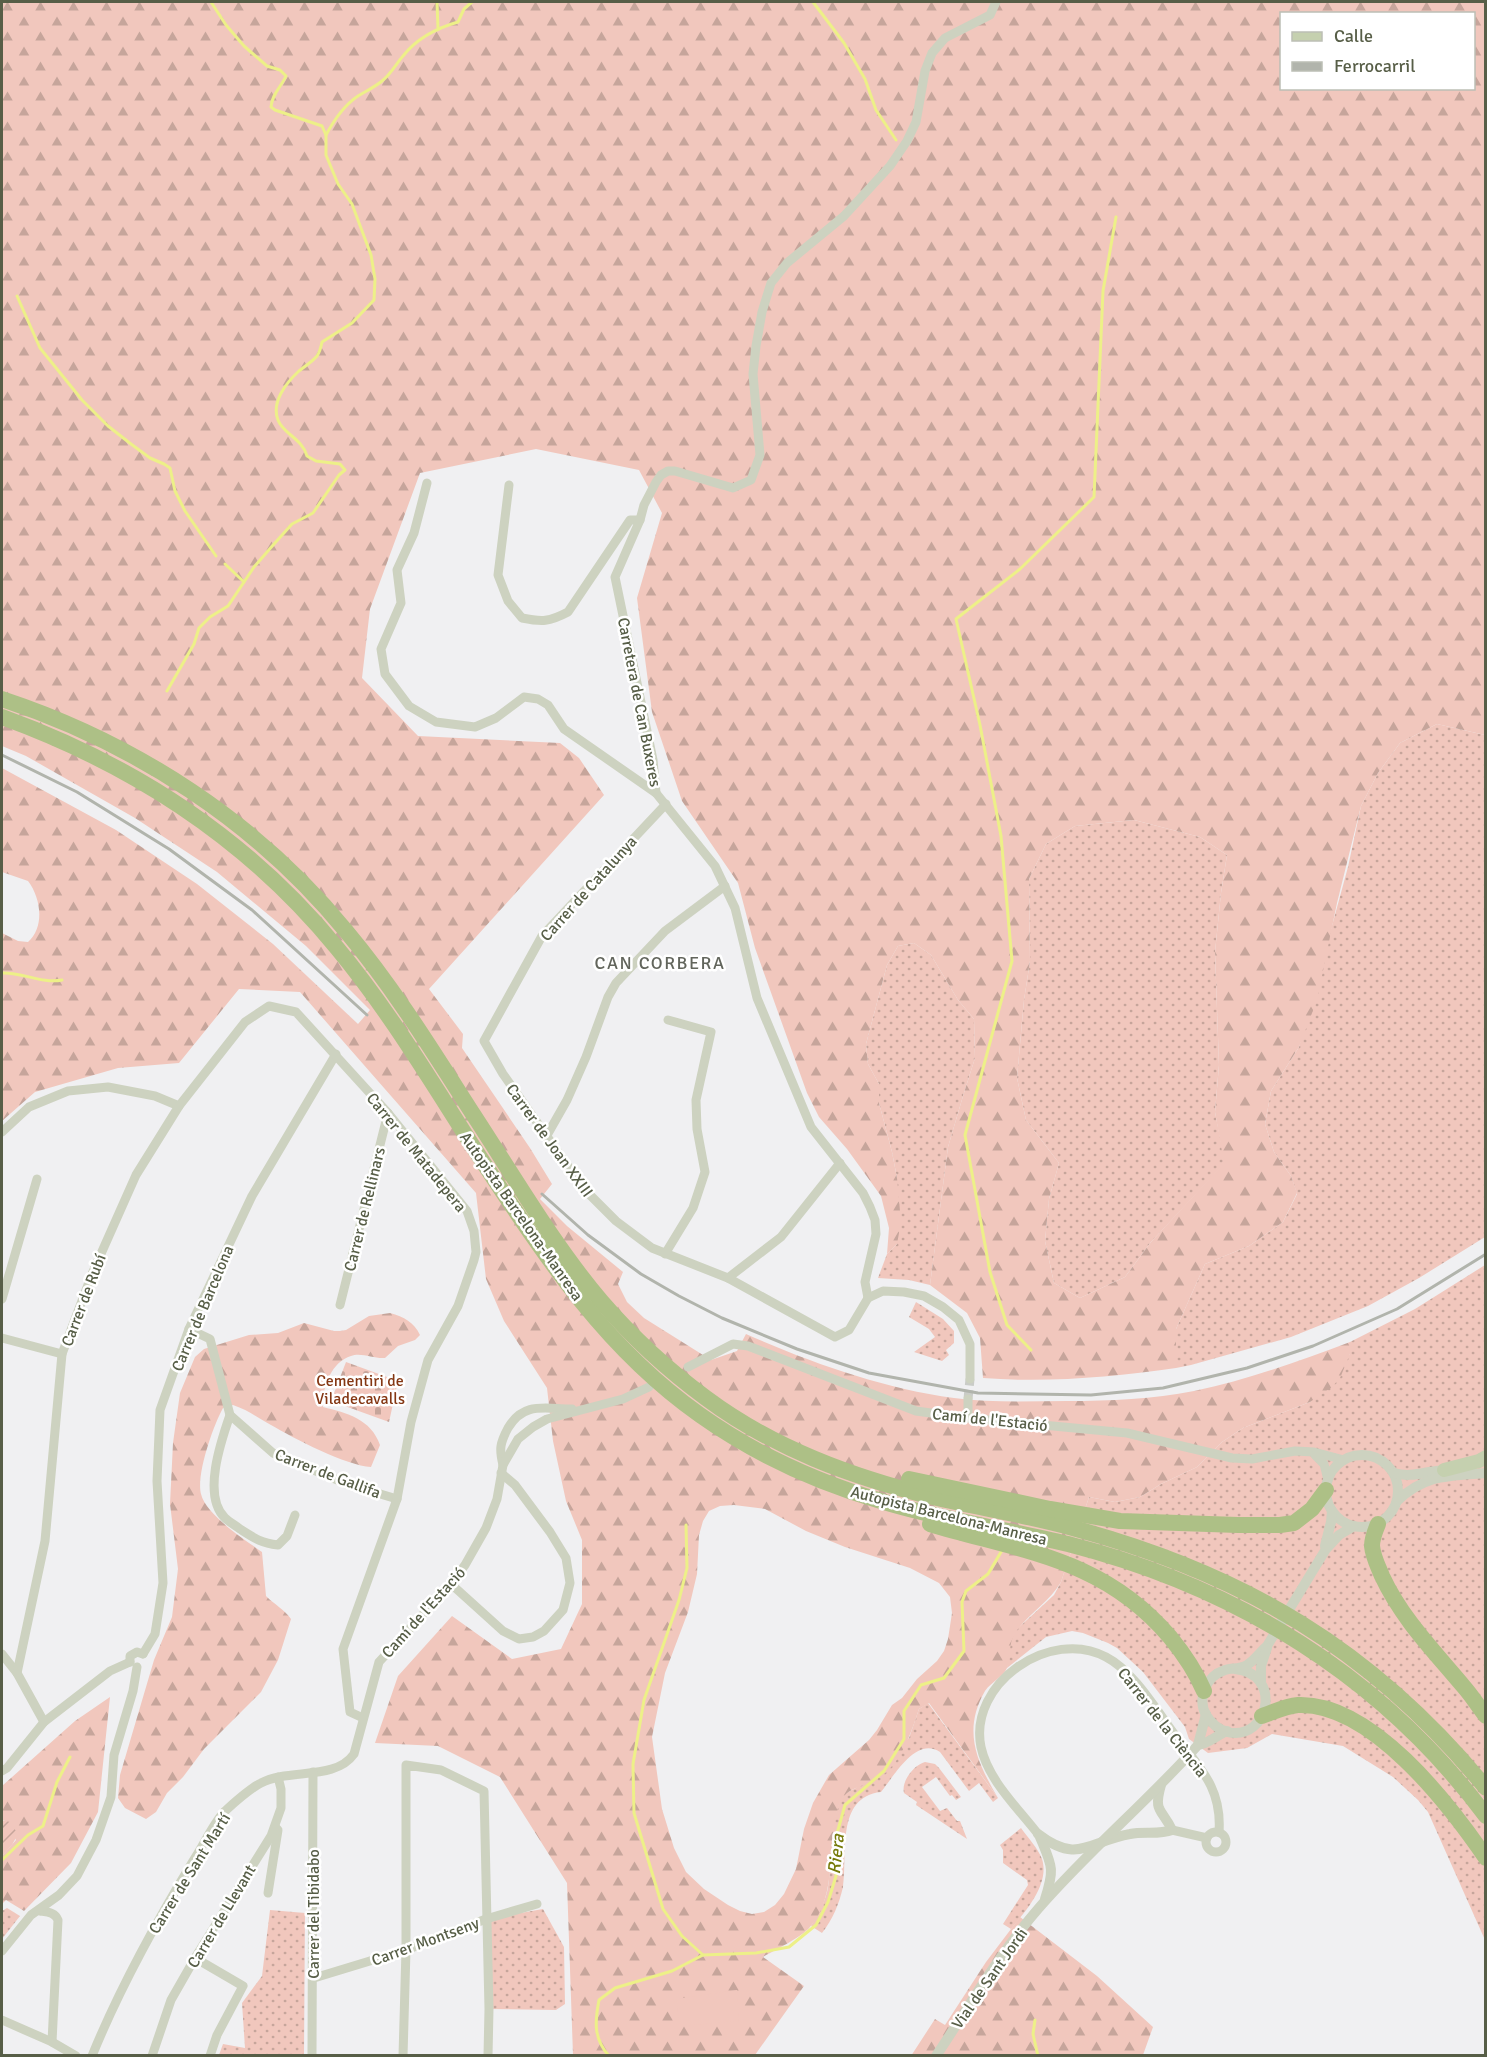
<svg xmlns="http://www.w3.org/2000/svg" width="1487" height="2057" viewBox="0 0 1487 2057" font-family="Signika,sans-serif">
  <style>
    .grass { fill: url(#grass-dots) }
    .forest { fill: url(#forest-firs); fill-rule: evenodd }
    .cemetery { fill: url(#cemetery-stones) }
    .garden { fill: url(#garden-furrows) }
    .pitch { fill: #f1c7bd }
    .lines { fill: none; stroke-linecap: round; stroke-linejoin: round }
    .stream { stroke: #edf088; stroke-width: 3 }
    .minor-tunnel { stroke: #caccc7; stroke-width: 9; stroke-dasharray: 9 4.5; stroke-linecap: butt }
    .minor { stroke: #cdd2c0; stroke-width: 9 }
    .tertiary { stroke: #cdd2c0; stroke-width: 10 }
    .primary { stroke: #c5d0af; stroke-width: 14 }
    .motorway { stroke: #adc086; stroke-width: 16 }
    .rail { stroke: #b1b4ac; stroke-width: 3 }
    .labels { text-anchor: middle; stroke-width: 5; stroke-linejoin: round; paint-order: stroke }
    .street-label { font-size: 16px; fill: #575e47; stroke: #fff }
    .park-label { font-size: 16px; fill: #843713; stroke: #fff }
    .neighbourhood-label { font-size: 18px; letter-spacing: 1.5px; fill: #62655c; stroke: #fff }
    .water-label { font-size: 18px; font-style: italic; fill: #767a0a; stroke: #fff }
  </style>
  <defs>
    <pattern id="grass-dots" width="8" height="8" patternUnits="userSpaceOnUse" patternTransform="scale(1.5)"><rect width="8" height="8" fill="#f1c7bd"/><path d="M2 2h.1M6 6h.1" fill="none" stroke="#c6a59b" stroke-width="1.8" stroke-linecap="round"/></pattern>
    <pattern id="forest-firs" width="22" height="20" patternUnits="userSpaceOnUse" patternTransform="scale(1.5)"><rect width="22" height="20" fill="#f1c7bd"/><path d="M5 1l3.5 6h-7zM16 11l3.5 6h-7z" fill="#c6a59b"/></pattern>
    <pattern id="cemetery-stones" width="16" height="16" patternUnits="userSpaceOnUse" patternTransform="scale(1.5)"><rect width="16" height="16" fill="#f1c7bd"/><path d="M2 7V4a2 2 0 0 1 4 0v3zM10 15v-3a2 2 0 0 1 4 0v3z" fill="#c6a59b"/></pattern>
    <pattern id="garden-furrows" width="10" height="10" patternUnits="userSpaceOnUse" patternTransform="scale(1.5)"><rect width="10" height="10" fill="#f1c7bd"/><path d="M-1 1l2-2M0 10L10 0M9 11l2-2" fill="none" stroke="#c6a59b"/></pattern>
  </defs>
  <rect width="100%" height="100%" fill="#f0f0f2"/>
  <!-- grass -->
  <g class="grass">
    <polygon points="1437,724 1485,735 1485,1237 1419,1278 1368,1306 1291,1337 1191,1365 1176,1368 1176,1329 1205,1264 1249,1246 1283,1222 1297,1194 1291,1176 1274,1152 1265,1124 1271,1091 1299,1047 1348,867 1361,806 1378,773 1400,743"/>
    <polygon points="1134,820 1200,837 1227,855 1221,893 1215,952 1219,1065 1215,1112 1225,1163 1151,1242 1125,1277 1080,1298 1054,1283 1045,1241 1049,1199 1059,1163 1026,1120 1017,1078 1024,1000 1030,961 1029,879 1046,844 1075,826"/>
    <polygon points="914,943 931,955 958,1000 974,1019 975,1058 963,1096 948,1147 930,1285 909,1280 878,1278 887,1254 897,1244 897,1178 892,1152 879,1103 879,1084 868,1064 866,1044 887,965 898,946"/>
    <polygon points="1485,1265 1485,1940 1428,1812 1418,1800 1393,1777 1343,1746 1272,1734 1247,1748 1208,1753 1189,1739 1185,1727 1143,1672 1117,1648 1108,1643 1083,1633 1072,1631 1046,1637 1007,1668 1010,1641 1016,1630 1054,1595 1061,1582 1089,1497 1115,1502 1140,1497 1161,1484 1197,1467 1222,1442 1243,1428 1310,1402 1350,1354 1350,1342 1415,1309"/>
    <polygon points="916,1302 943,1319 954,1331 954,1343 946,1350 949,1355 942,1361 914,1352 935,1337 929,1329 909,1317"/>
    <path d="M928 1703 998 1798 993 1802 979 1783 969 1791 940 1752C916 1736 894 1776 881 1792 835 1797 848 1855 843 1887 839 1904 833 1919 822 1933L811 1926C818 1914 826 1901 828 1887 832 1864 829 1813 844 1795 847 1792 852 1790 856 1788L909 1738 919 1709Z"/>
    <path d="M925 1762 935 1764 939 1768 961 1797 956 1800 952 1795 950 1796 936 1777 922 1787 940 1811 947 1808 957 1821H960L967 1839 916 1805 917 1802 904 1793C901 1781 914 1765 925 1762Z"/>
    <path d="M1021 1828C1028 1838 1038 1848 1042 1859 1050 1884 1026 1911 1011 1929L1003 1924 1028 1885 1027 1880 1003 1863V1850L1000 1845Z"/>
    <polygon points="7,1908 20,1916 2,1939 2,1911"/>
    <polygon points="543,1909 564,1947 565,2004 556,2010 489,2009 486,1919"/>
    <polygon points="270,1910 305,1913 304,2055 219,2055 223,2044 245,2048 242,2003 262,1976"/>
  </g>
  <!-- forest -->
  <g class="forest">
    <path d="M2 2H1485V735L1437 724 1400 743 1378 773 1361 806 1337 903 1317 1000 1299 1047 1271 1091 1265 1124 1274 1152 1291 1176 1297 1193 1283 1222 1249 1246 1205 1264 1176 1329V1368C1112 1377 1048 1383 983 1378L980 1338 967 1313 930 1285 948 1147 963 1096 975 1058 974 1019 958 1000 931 955 914 943 898 946 887 965 866 1044 868 1064 879 1084V1103L892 1152 897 1178 901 1222 897 1244 887 1254 889 1228 881 1196 847 1149 819 1117 807 1093 755 948 738 883 682 801 652 712 637 598 662 513 639 470 536 449 420 473 370 609 362 678 418 736 560 743 579 758 604 795 429 989 463 1034 462 1048 530 1148 552 1184 540 1199 567 1226 623 1272 618 1284 627 1302 644 1318 711 1360 737 1351 746 1334C812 1363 882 1388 954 1398 991 1403 1030 1401 1068 1401 1110 1401 1153 1399 1194 1391 1248 1380 1299 1361 1350 1342V1354L1340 1378 1332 1387 1310 1402 1243 1428 1222 1442 1197 1467 1161 1484 1140 1497 1115 1502 1089 1497 1061 1582C1050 1601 1031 1612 1018 1629 1006 1644 1013 1654 1007 1668 1003 1677 991 1682 985 1691 962 1731 977 1762 998 1798L929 1703 919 1709C911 1733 901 1765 877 1779 866 1786 849 1787 842 1799 837 1807 836 1816 834 1826 829 1859 834 1900 810 1927 802 1937 775 1950 763 1957L804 1986 755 2055H573L567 1883 500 1777 438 1746 375 1743 398 1676 452 1616 512 1659 561 1649 582 1604V1540L566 1501 553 1441 547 1388 504 1321 486 1279 476 1193 300 992 239 989 179 1063 118 1068 35 1092 2 1121V933L18 941 28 942C45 927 41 898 28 881L2 872V768L116 830 197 884 273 944 358 1024 370 1010 306 946 217 872 135 818 26 756 2 746ZM1282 14H1474V88H1282ZM1134 820 1200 837 1227 855 1221 893 1215 952 1219 1065 1215 1112 1224 1163 1151 1242 1125 1277 1080 1298 1054 1283 1045 1241 1049 1199 1059 1163 1026 1120 1017 1078 1024 1000 1030 961 1029 879 1046 844 1075 826ZM734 1505 765 1509 806 1531 845 1547 910 1568 939 1583 950 1597 952 1613 948 1639 944 1651 937 1661 917 1679 902 1698 892 1705 877 1730 869 1740 829 1775 813 1803 804 1829 796 1869 784 1894 775 1905 764 1912 752 1914 740 1911 728 1905 704 1889 686 1872 674 1848 662 1809 652 1737 665 1673 688 1612 697 1574 699 1535 703 1521 709 1511 720 1506Z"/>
    <path d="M390 1313C404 1317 414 1322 420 1335L415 1340 398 1346 385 1358C374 1359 361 1352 351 1356 331 1362 322 1388 323 1407 347 1413 371 1419 380 1445L371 1467C347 1466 293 1438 271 1425 258 1418 248 1410 233 1405L223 1408C213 1426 196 1475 201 1494 206 1515 245 1540 262 1552L266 1596C275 1605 284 1609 291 1619L278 1660 261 1692 204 1749 183 1777 167 1793 156 1812 146 1819 125 1808 118 1798 120 1775 154 1660 172 1617 178 1569 170 1504 173 1443 180 1393 195 1357 204 1349 249 1335 278 1333 304 1323 334 1331H340L346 1330 369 1316Z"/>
    <polygon points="110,1697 98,1812 71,1863 24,1911 6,1900 2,1904 2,1856 16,1840 4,1820 2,1820 2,1786 75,1721"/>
    <polygon points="1020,1917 1097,1976 1153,2027 1143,2055 911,2056 935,2019 945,2025 986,1962"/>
  </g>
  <!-- cemetery -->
  <polygon class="cemetery" points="346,1362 398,1381 389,1422 331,1401"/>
  <!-- garden -->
  <polygon class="garden" points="2,1820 10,1822 18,1834 12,1845 2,1856"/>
  <!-- pitch -->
  <polygon class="pitch" points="737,1990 739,2021 680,2026 676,1999"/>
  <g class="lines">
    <!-- stream -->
    <g class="stream">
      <polyline points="437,2 438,28"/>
      <polyline points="813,2 844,43 865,79 876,110 896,140"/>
      <path d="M326 135C334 120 343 106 358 96 366 91 375 87 382 81 391 74 396 64 403 56 417 38 437 28 458 22L464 9 472 2"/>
      <polyline points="17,296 40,348 82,400 108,426 131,444 150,458 164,464 170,468 175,491 185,511 216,556"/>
      <polyline points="225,564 244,582"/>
      <path d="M167 691 194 644 199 628 210 617 228 606 254 567 274 544 292 524 313 513 339 475 345 470 340 464 316 461 307 456C302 438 283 434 278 420 271 402 286 383 299 371 305 366 312 362 317 356 320 352 321 347 322 342L352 323 374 300 375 279 371 255 352 204 338 184 326 155V135L322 126 275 110 271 107C272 94 281 87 286 76L280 70 267 66 244 46 226 25 211 2"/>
      <path d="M2 973C22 972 42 984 62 980"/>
      <polyline points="1031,1350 1007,1325 990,1272 965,1135 1012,961 1001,836 980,725 956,619 1020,569 1094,497 1103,291 1116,217"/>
      <polyline points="686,1525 687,1568 679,1600 644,1700 633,1764 634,1813 663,1909 682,1936 703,1955"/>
      <polyline points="2,1860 28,1835 43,1826 57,1782 70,1757"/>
      <polyline points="1035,2020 1033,2034 1038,2056"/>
      <path d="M609 2056C593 2038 595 2021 599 2000L615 1988 672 1971 703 1955 756 1953 789 1947 816 1925 828 1902 836 1876V1837L845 1805 884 1771 904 1739V1711L921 1685 944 1678 964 1651 962 1602 966 1591 988 1574 1001 1552"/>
    </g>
    <!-- minor-tunnel -->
    <polyline class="minor-tunnel" points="968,1399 970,1379"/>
    <!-- minor -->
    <g class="minor">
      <polyline points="427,483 414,533 397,570 401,603 381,649 385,674 409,706 436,722 475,727 496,718 524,697 538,699 548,705 564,729 656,793 715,866 735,908 757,998 811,1127 863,1193 870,1207 875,1220 876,1234 865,1282 868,1298"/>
      <path d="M509 485 498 575 508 601 522 618C542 622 549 622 568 612L630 520H640"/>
      <polyline points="656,793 653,760 615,577 640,520 644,505 656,482 661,475 668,471 675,471 733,488 751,480 760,455 753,374 756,346 762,312 771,283 787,263 844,216 890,166 907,141 916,122 925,71 932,53 945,38 990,15 996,2"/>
      <polyline points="666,804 542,936 484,1041 503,1074 584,1189 616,1221 652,1248 728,1278 835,1337 849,1330 868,1298"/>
      <polyline points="2,1132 29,1107 68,1091 108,1087 155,1096 179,1106"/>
      <polyline points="546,1137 567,1100 586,1057 608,997 616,983 665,931 725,886"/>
      <polyline points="665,1254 693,1208 705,1172 697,1129 696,1100 711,1032 668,1020"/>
      <polyline points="728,1278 781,1237 840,1163"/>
      <polyline points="868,1298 883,1291 904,1292 924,1296 943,1307 959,1320 970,1344 970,1379"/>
      <polyline points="2,1299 37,1179"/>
      <polyline points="340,1305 388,1113"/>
      <polyline points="189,1329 210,1339 230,1415 273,1453 347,1484 397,1499"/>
      <polyline points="2,1338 62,1354"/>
      <polyline points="688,1367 733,1344 748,1346 916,1411 968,1418 1127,1433 1232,1458 1252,1459 1295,1451 1314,1452 1344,1460"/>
      <path d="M230 1415C221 1441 202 1496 225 1518 229 1522 235 1525 240 1529 254 1538 261 1543 278 1545L287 1536 295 1515"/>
      <polyline points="968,1418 968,1399"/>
      <polyline points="1315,1455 1324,1464 1328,1480"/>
      <path d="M503 1465C499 1449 500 1443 508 1428 524 1401 545 1409 572 1409"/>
      <polyline points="451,1584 503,1631 519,1639 533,1637 544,1631 563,1610 570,1583 566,1558 550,1532 515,1485 501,1473"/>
      <polyline points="2,1654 17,1673 44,1722"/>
      <polyline points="143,1654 155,1634 163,1583 157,1481 160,1410 189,1329 252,1196 336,1054"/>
      <polyline points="130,1662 130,1656 137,1652 143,1654"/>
      <polyline points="17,1673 45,1541 62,1354 92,1274 136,1175 179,1106 245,1022 269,1006 296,1012 388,1113 459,1201 467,1211 474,1231 476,1252 474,1260 458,1306 428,1360 411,1422 397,1499 343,1649 350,1712 363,1718"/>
      <polyline points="2,1771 7,1768 44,1722 110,1671 130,1662"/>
      <polyline points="1172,1830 1207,1838"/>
      <circle cx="1216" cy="1842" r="10"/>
      <path d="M1038 1834C1018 1808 988 1780 981 1747 968 1683 1051 1627 1106 1657 1135 1672 1158 1713 1178 1739 1202 1770 1222 1790 1219 1832"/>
      <polyline points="268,1893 278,1830 276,1828"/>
      <path d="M40 1911C47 1912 55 1912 58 1920L52 2042"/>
      <polyline points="2,1951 31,1915 59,1895 77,1876 96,1840 111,1797 114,1755 133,1691 137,1667"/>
      <polyline points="195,1958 243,1986 217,2035 210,2056"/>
      <polyline points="314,1978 406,1950 486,1919 537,1904"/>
      <polyline points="2,2020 52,2042 76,2056"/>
      <path d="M92 2056C120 1987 155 1924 193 1861 203 1847 213 1823 225 1811 235 1802 249 1789 261 1783 289 1768 335 1781 354 1754L379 1662 451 1584 465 1565 486 1528 497 1499 503 1465 518 1439 533 1427 547 1419 623 1399 649 1387"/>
      <polyline points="152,2056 171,2000 195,1958 271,1836 281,1808 281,1789 278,1777"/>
      <polyline points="312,2056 313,1772"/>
      <polyline points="403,2056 406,1950 406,1765 441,1770 484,1791 489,2009 488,2056"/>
    </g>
    <!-- tertiary -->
    <g class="tertiary">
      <circle cx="1362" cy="1491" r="36"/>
      <path d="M1394 1473C1413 1479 1430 1469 1450 1470"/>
      <path d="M1397 1501C1426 1474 1448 1476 1486 1473"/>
      <polyline points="1325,1546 1331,1522 1332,1511"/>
      <path d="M1235 1669C1283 1673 1270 1742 1227 1732 1218 1729 1211 1723 1206 1715 1197 1698 1206 1676 1225 1670 1232 1668 1240 1669 1247 1665 1255 1660 1260 1652 1267 1646L1326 1549 1339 1535 1354 1526"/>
      <polyline points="1261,1683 1261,1666 1267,1648"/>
      <polyline points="1198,1745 1206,1714"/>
      <path d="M1038 1834C1078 1865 1089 1841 1130 1834 1144 1831 1159 1835 1172 1830 1162 1808 1153 1813 1161 1785"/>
      <path d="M1040 1837C1052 1866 1055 1868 1045 1899"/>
      <path d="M936 2056C969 2007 999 1954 1038 1909 1088 1851 1147 1802 1198 1745 1206 1745 1218 1735 1227 1731"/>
    </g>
    <!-- primary -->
    <polyline class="primary" points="1444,1470 1479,1461 1486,1457"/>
    <!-- motorway -->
    <g class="motorway">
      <path d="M2 699C135 743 257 822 346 931 393 987 432 1050 471 1111 513 1175 552 1243 601 1301 632 1337 668 1370 706 1398 773 1448 852 1477 933 1497 979 1508 1027 1515 1073 1528 1244 1574 1373 1650 1486 1788"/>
      <path d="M2 717C134 765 247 838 337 948 392 1014 436 1090 483 1162 546 1257 605 1348 700 1415 755 1454 816 1482 881 1501 942 1520 1006 1529 1068 1544 1236 1587 1382 1676 1486 1816"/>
      <polyline points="909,1479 1050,1509 1120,1521 1238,1525 1280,1525 1294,1523 1312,1509 1326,1490"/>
      <path d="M930 1524C1023 1552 1103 1558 1170 1637 1184 1654 1195 1670 1204 1691"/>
      <path d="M1378 1524C1375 1531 1372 1538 1372 1546 1373 1557 1378 1566 1382 1576 1402 1619 1434 1651 1464 1687 1472 1696 1478 1706 1486 1716"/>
      <path d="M1262 1716C1274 1712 1285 1706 1298 1705 1371 1702 1449 1804 1486 1858"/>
    </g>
    <!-- rail -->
    <g class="rail">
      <polyline points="2,755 77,792 169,849 252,910 367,1015"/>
      <polyline points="542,1194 588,1235 641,1274 679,1296 722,1318 797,1349 869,1373 978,1393 1091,1395 1163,1388 1247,1368 1313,1346 1397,1309 1486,1254"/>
    </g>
  </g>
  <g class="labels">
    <!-- street labels -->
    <g class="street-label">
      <text transform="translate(640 702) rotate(79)" y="6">Carretera de Can Buxeres</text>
      <text transform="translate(588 888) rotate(-48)" y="6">Carrer de Catalunya</text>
      <text transform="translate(550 1140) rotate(54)" y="6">Carrer de Joan XXIII</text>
      <text transform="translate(417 1152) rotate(51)" y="6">Carrer de Matadepera</text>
      <text transform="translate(364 1209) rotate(-76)" y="6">Carrer de Rellinars</text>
      <text transform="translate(522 1216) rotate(55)" y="6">Autopista Barcelona-Manresa</text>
      <text transform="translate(83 1300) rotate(-69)" y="6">Carrer de Rubí</text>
      <text transform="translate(202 1308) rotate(-67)" y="6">Carrer de Barcelona</text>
      <text transform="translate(990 1419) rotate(6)" y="6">Camí de l'Estació</text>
      <text transform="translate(328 1473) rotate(21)" y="6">Carrer de Gallifa</text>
      <text transform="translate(949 1515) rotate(14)" y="6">Autopista Barcelona-Manresa</text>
      <text transform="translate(423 1612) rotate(-48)" y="6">Camí de l'Estació</text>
      <text transform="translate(1163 1722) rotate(52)" y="6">Carrer de la Ciència</text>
      <text transform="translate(189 1873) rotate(-58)" y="6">Carrer de Sant Martí</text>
      <text transform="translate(313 1914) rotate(-90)" y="6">Carrer del Tibidabo</text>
      <text transform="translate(221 1916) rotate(-59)" y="6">Carrer de Llevant</text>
      <text transform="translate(425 1941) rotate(-20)" y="6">Carrer Montseny</text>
      <text transform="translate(989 1978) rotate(-55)" y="6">Vial de Sant Jordi</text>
    </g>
    <!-- park labels -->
    <g class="park-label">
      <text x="360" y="1386">Cementiri de<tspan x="360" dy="18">Viladecavalls</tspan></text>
    </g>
    <!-- neighbourhood labels -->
    <g class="neighbourhood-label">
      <text x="660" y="969">CAN CORBERA</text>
    </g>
    <!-- water labels -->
    <g class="water-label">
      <text transform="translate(836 1854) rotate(-84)" y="6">Riera</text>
    </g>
  </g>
  <!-- border -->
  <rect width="1487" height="2057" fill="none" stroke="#575e47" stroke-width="6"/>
  <!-- legend -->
  <rect x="1280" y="12" width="195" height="78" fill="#ffffff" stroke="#bcbfb5" stroke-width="1.5"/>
  <rect x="1292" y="32" width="30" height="9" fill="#c5d0af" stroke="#bcbfb5" stroke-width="1.5"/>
  <text x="1334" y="42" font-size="18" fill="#575e47">Calle</text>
  <rect x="1292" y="62" width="30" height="9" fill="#b1b4ac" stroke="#bcbfb5" stroke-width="1.5"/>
  <text x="1334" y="72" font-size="18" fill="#575e47">Ferrocarril</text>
</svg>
